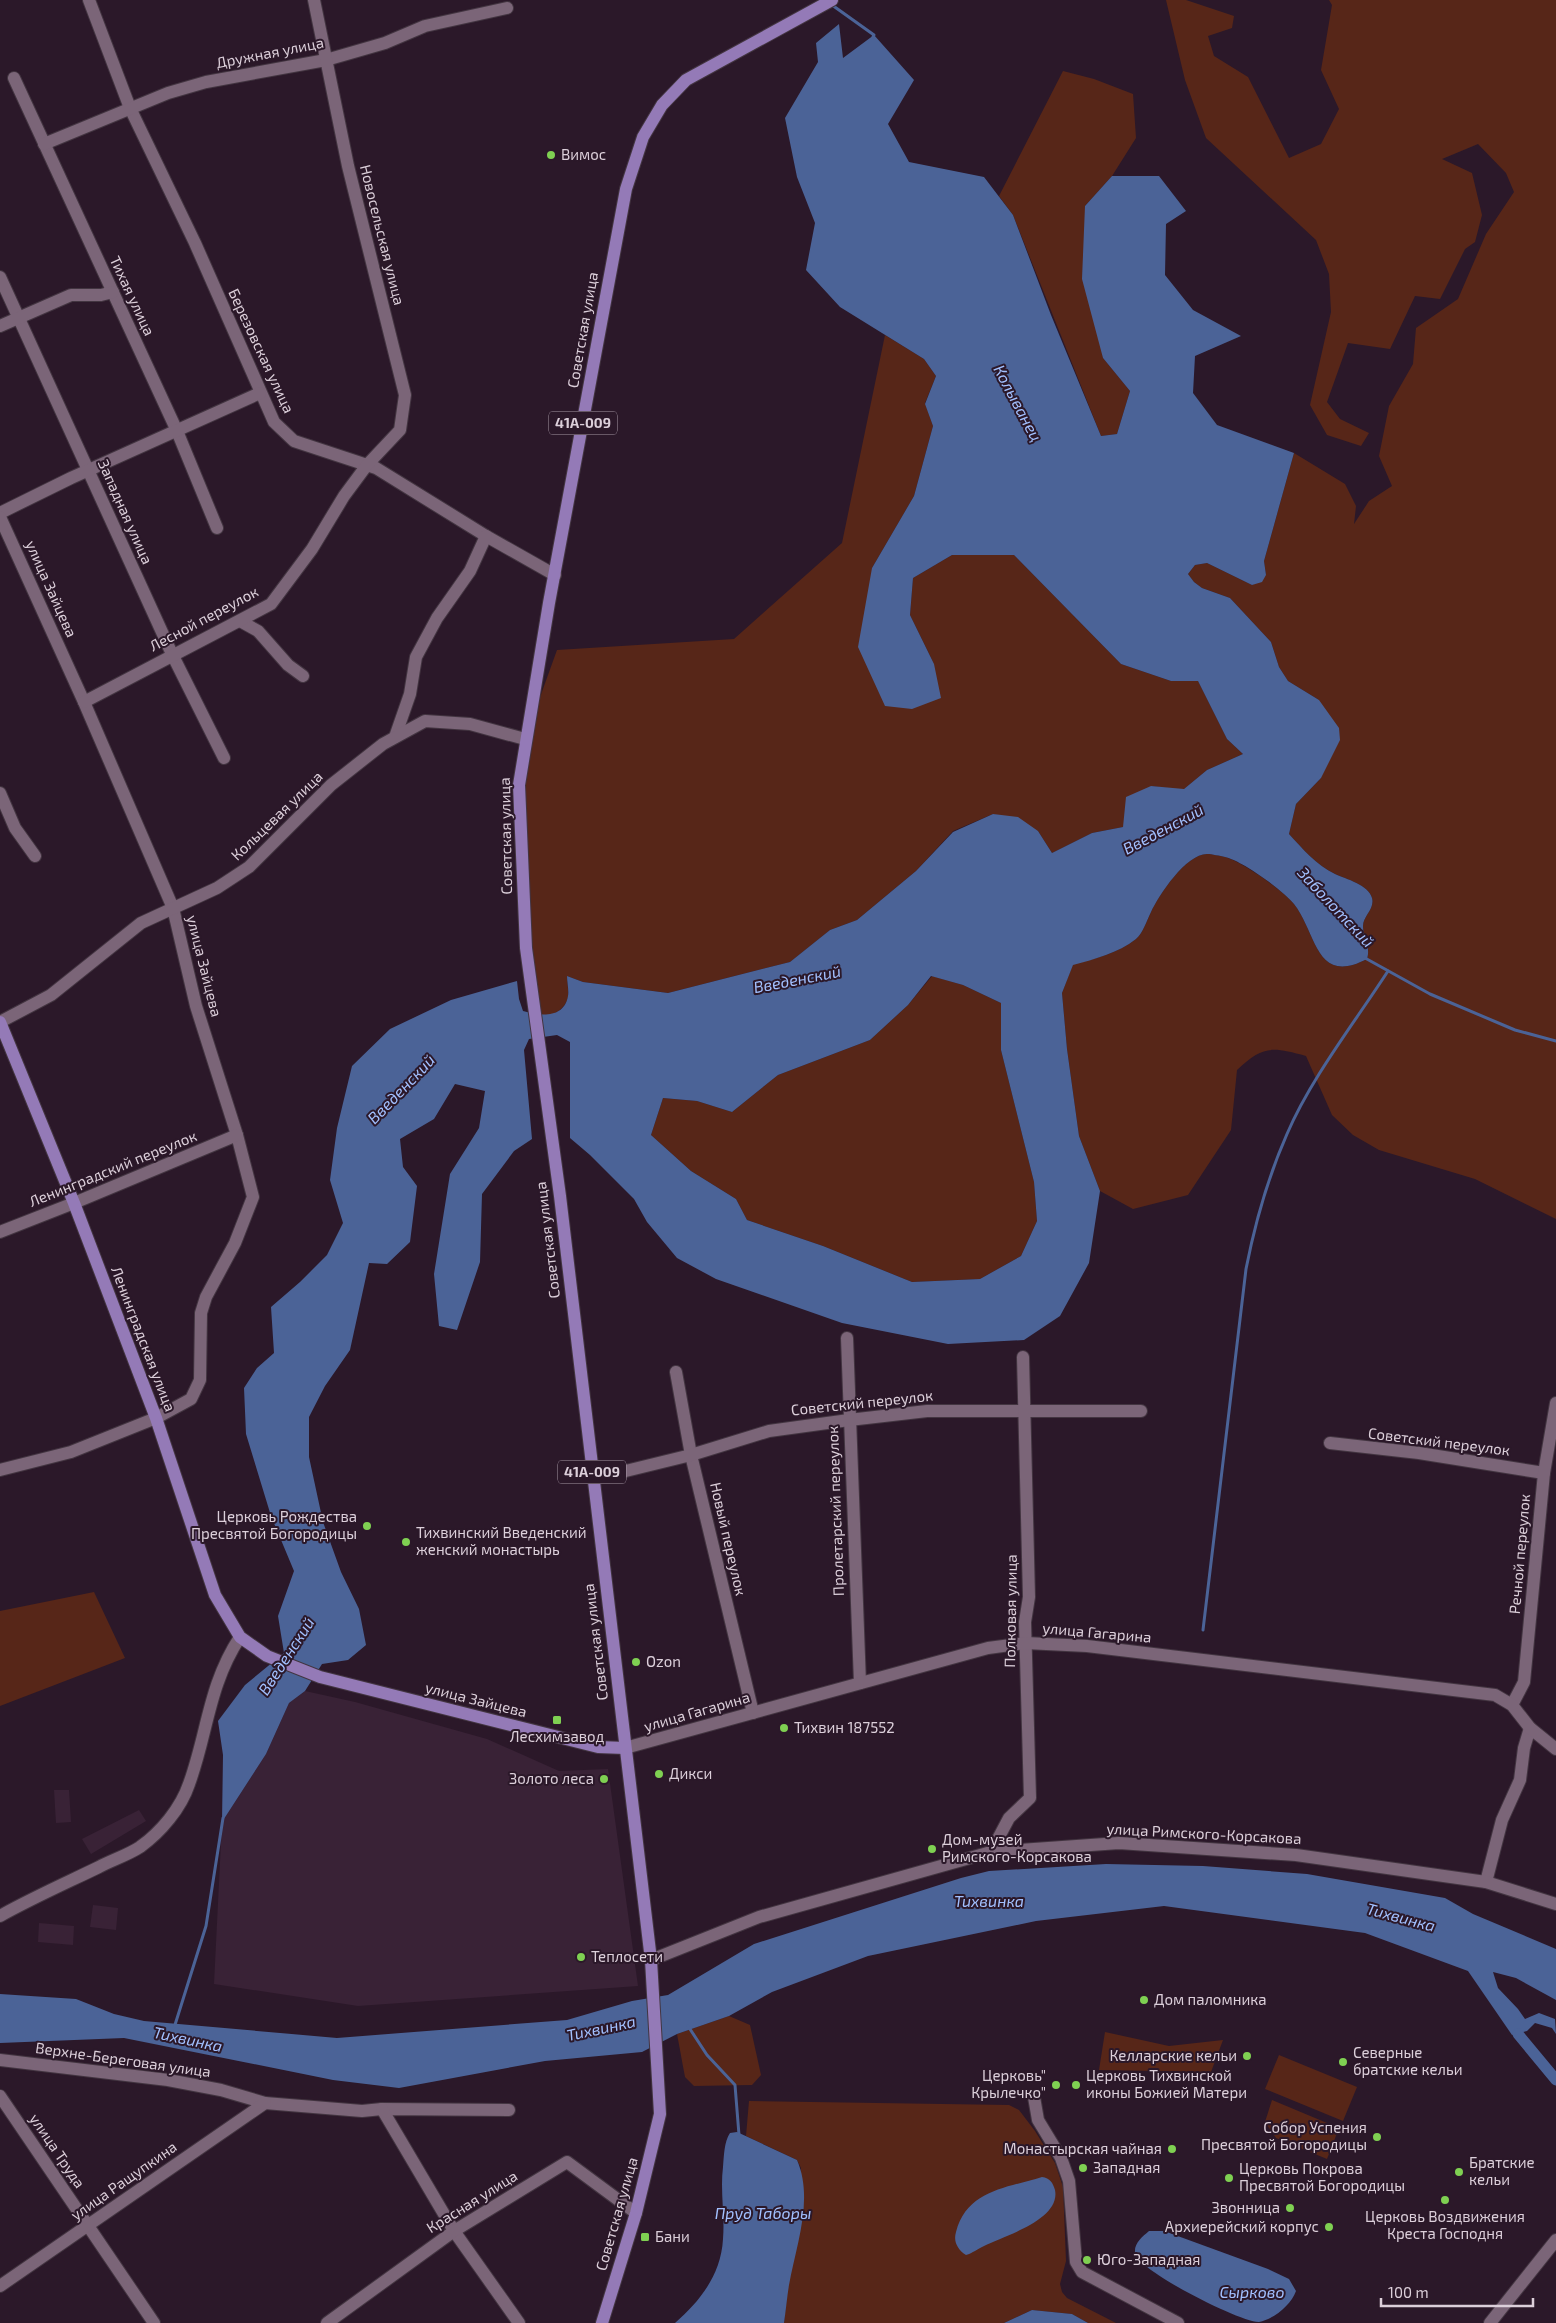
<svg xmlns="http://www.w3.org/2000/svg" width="1556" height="2323" viewBox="0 0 1556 2323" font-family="'Exo 2',sans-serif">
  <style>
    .built { fill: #392236 }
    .green { fill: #572618 }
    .water { fill: #4b6397; fill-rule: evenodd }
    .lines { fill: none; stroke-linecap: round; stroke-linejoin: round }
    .stream { stroke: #4b6397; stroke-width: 3 }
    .canal { stroke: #4b6397; stroke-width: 11 }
    .minor-casing { stroke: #433541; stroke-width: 14 }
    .tertiary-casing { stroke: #433541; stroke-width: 14 }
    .primary-casing { stroke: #433541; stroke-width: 14 }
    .minor { stroke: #7b6578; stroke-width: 12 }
    .tertiary { stroke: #7b6578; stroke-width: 12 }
    .primary { stroke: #947ab7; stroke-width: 12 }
    .poi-dot { fill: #7fd052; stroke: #2b1829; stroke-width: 2 }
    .labels { text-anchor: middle; stroke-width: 4; stroke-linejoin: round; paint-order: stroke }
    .shield { fill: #2b1829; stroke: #a798a5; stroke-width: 1 }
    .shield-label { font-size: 14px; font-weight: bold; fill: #dccfda }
    .street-label { font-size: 15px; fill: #dccfda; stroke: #2b1829 }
    .poi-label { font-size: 15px; fill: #dccfda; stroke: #2b1829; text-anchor: start }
    .water-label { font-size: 16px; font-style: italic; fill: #a2c0ff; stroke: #2b1829 }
  </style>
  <rect width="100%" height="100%" fill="#2b1829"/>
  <!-- built -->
  <g class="built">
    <polygon points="305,1691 355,1702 487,1739 559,1771 608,1769 638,1986 358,2006 214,1984 222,1822 266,1754 289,1703"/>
    <polygon points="54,1790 69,1790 71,1822 56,1823"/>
    <polygon points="139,1810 146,1821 91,1854 82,1839"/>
    <polygon points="93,1905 118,1908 116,1930 90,1927"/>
    <polygon points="39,1923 74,1926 73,1945 38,1942"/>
  </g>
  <!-- green -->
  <g class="green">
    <path d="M1166 0H1186L1234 16 1232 28 1208 36 1214 56 1248 77 1289 158 1321 144 1339 109 1321 70 1332 5 1329 0H1556V1219L1475 1179 1379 1150 1353 1135 1332 1115 1306 1056C1272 1047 1263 1045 1237 1070L1231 1130 1188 1195 1133 1209 1100 1191 1079 1136 1067 1049 1062 993 1073 964C1095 959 1118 953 1136 939 1143 933 1147 920 1151 912 1159 895 1186 854 1207 854 1212 854 1220 856 1225 857 1241 861 1284 891 1294 904 1317 933 1315 986 1367 959 1371 946 1363 939 1363 926 1363 916 1375 909 1372 898 1369 885 1346 879 1335 874 1316 865 1303 849 1289 834L1296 804 1321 778 1319 700 1288 681 1279 667 1271 642 1230 598 1202 588 1194 582 1188 574 1195 565 1207 563 1252 585 1266 575 1264 561 1294 453 1345 484 1356 506 1354 524 1369 501 1392 486 1379 456 1389 406 1413 364 1416 328 1458 299 1486 234 1514 192 1506 173 1478 144 1442 159 1472 173 1482 215 1475 242 1465 249 1440 299 1415 296 1390 349 1348 343 1327 402 1340 419 1369 433 1361 446 1327 435 1310 405 1331 312 1329 274 1316 240 1206 138 1185 80Z"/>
    <polygon points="1063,71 1094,79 1133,94 1136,138 1112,176 1085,206 1103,358 1130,391 1117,434 1101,436 1013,215 999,196"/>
    <path d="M885 335 924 359 936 376 925 403 933 426 914 496 872 568 934 664 910 615 913 578 952 555H1014L1121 664 1171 681H1198L1227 739 1243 754 1207 770 1183 790 1151 786 1123 827 1092 833 1052 853 1038 831 993 814 953 831 916 871 857 920 830 930 790 962 668 993 583 982 567 976C567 983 569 991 568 997 565 1011 550 1018 537 1015L521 838 525 739 557 650 734 639 842 543Z"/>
    <polygon points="932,976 963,985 1001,1003 1001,1050 1034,1182 1037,1221 1021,1256 980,1279 912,1282 823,1246 747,1220 736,1199 691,1171 651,1135 663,1098 697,1101 732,1112 778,1075 870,1040 908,1005"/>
    <polygon points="94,1592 125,1658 0,1706 0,1611"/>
    <polygon points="729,2016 750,2025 761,2075 752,2085 694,2086 685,2077 677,2034"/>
    <polygon points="1105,2032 1169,2046 1223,2040 1211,2072 1099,2070"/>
    <polygon points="1279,2055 1357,2087 1343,2121 1265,2089"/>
    <polygon points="1272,2100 1339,2128 1327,2159 1276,2138 1265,2122"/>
    <polygon points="749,2101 1009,2105 1019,2110 1035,2131 1055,2163 1063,2187 1066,2261 1060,2284 1062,2292 1067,2298 1116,2323 1088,2323 1072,2314 1032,2310 1004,2323 784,2323 801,2168 797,2160 746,2136"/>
  </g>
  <!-- water -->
  <g class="water">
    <path d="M839 24 843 58 874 35 914 80 888 124 909 162 984 177 1013 215 1051 315 1101 436 1117 434 1130 391 1103 358 1082 279 1085 206 1112 176H1159L1186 211 1166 224 1165 275 1193 310 1241 336 1195 356 1193 393 1217 425 1294 453 1264 561 1266 575 1262 582 1252 585 1207 563 1195 565 1188 574 1194 582 1202 588 1230 598 1271 642 1279 667 1288 681 1319 700 1339 728 1340 740 1321 778 1296 804 1289 834C1303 849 1316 865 1335 874 1346 879 1369 885 1372 898 1375 909 1363 916 1363 926 1363 939 1371 946 1367 959 1315 986 1317 933 1294 904 1284 891 1241 860 1225 857 1220 856 1212 854 1207 854 1186 854 1159 895 1151 912 1147 920 1143 933 1136 939 1118 953 1095 959 1073 965L1062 993 1067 1049 1079 1136 1100 1191 1089 1263 1060 1316 1024 1340 948 1344 842 1323 716 1279 677 1258 647 1222 634 1199 590 1155 570 1138V1042L557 1035 529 1039 524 1050 532 1139 514 1151 482 1194 480 1262 457 1330 439 1326 434 1274 450 1174 479 1128 485 1091 455 1084 434 1119 400 1139 403 1167 417 1186 410 1242 387 1264 369 1263 350 1350 325 1386 309 1417V1457L323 1522 341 1572 359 1609 366 1645 348 1660 322 1664 305 1691 289 1703 266 1754 222 1822 223 1755 218 1721 245 1685 284 1653 278 1616 294 1571 271 1516 246 1434 244 1388 257 1368 274 1353 271 1307 300 1282 327 1255 343 1223 330 1180 337 1128 352 1066 390 1029 451 1000 517 981 519 999 523 1011C540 1016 564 1019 568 996 569 990 567 982 567 976L583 982 668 993 790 962 830 930 857 920 916 871 953 832 993 814 1018 817 1038 831 1052 853 1092 833 1123 827 1126 797 1151 786 1184 789 1207 770 1243 754 1227 739 1198 681H1171L1121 664 1014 555H952L913 578 910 615 934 664 941 698 912 709 885 706 858 647 872 568 914 496 933 426 925 404 936 376 924 359 840 307 806 270 815 223 797 177 785 118 818 62 816 43ZM931 976 963 985 1001 1003V1050L1034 1182 1037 1221 1021 1256 980 1279 912 1282 823 1246 747 1220 736 1199 691 1171 651 1135 663 1098 697 1101 732 1112 778 1075 870 1040 908 1005Z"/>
    <polygon points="1106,1864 1203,1866 1307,1874 1445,1898 1473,1914 1556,1949 1556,2000 1516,1978 1493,1972 1498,1988 1518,2009 1525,2019 1539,2013 1555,2019 1556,2034 1552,2028 1535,2023 1527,2031 1512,2035 1468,1971 1365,1933 1164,1906 1036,1921 868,1956 772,1992 729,2016 677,2034 642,2052 545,2061 399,2088 333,2080 124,2038 0,2043 0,1994 76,1999 114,2014 144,2021 337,2038 567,2020 632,2001 668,1995 754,1944 961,1878 989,1871"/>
    <path d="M737 2132 797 2160C814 2199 796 2246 789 2285 787 2297 786 2310 784 2323H675C700 2301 721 2275 723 2239 725 2215 720 2191 723 2167 724 2156 724 2142 730 2133Z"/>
    <path d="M1042 2177C1050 2178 1053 2183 1055 2190 1061 2220 1004 2236 984 2246 977 2249 973 2253 966 2255 958 2250 953 2242 956 2232 967 2190 1007 2188 1042 2177Z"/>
    <path d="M1149 2231H1164L1268 2269 1289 2279 1296 2291C1291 2305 1274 2319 1259 2322 1242 2323 1138 2271 1135 2253 1134 2243 1142 2237 1149 2231Z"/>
    <polygon points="1032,2310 1072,2314 1088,2323 1004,2323"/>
  </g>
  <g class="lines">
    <!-- stream -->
    <g class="stream">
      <polyline points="832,5 874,35 873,37"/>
      <polyline points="1365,958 1430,994 1515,1030 1556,1041"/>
      <path d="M1203 1630 1246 1269C1255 1223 1268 1177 1287 1134 1311 1078 1355 1022 1388 971"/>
      <polyline points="688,2026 707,2055 735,2085 739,2135"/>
      <polyline points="174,2028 206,1926 223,1818"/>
    </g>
    <!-- canal -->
    <polyline class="canal" points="1518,2034 1556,2080"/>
    <!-- minor casing -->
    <g class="minor-casing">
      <g id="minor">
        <polyline points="89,0 130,108 195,243 274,422 294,441 376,468 486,536 555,575"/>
        <polyline points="14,78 177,431 217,528"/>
        <polyline points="44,144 168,93 206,82 326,60 385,43 425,26 507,8"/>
        <polyline points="0,277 172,654 224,758"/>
        <polyline points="0,326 71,295 101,295 113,292"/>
        <polyline points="0,513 71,478 260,393"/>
        <polyline points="0,517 84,702 173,908 196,1006 237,1135 253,1197 235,1243 206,1297 201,1313 200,1380 191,1399 156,1418 71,1452 0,1470"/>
        <polyline points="240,621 258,631 288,665 303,676"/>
        <polyline points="84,702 271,604 312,549 344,496 367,465 400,430 405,395 348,166 314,0"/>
        <polyline points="395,737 410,694 416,657 437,618 470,571 486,536"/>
        <polyline points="0,793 15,828 35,856"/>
        <polyline points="0,1022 51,995 141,923 217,888 249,867 331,785 383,744 425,721 470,724 525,739"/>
        <polyline points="0,1232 74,1203 237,1135"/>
        <polyline points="847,1338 860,1683"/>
        <polyline points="676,1372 691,1455 753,1713"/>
        <polyline points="1330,1443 1419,1453 1544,1473"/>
        <polyline points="593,1479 691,1455 769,1431 849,1420 927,1411 1141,1411"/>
        <polyline points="1512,1705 1524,1682 1544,1473 1556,1403"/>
        <polyline points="991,1852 1009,1818 1030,1798 1025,1622 1029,1597 1023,1357"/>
        <polyline points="1486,1882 1502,1820 1520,1780 1524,1748 1530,1728"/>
        <path d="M0 1916C32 1898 66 1883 99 1867 112 1860 128 1855 140 1847 161 1832 181 1808 189 1784 208 1732 208 1686 240 1637"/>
        <polyline points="651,1960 759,1917 991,1852 1119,1843 1296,1855 1486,1882 1556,1904"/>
        <polyline points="0,2060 168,2080 221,2090 265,2103 362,2111 382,2109 509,2110"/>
        <polyline points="0,2096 154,2323"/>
        <polyline points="1034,2097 1038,2120 1061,2158 1069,2181 1076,2262 1082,2272 1178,2323"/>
        <polyline points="382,2109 454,2231 519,2323"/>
        <polyline points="0,2286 265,2103"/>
        <polyline points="327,2323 454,2231 567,2162 636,2213"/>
        <polyline points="1490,2323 1556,2240"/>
      </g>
    </g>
    <!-- tertiary casing -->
    <g class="tertiary-casing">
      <polyline id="tertiary" points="625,1748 988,1648 1026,1643 1087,1646 1495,1695 1512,1705 1530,1728 1556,1749"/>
    </g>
    <!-- primary casing -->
    <g class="primary-casing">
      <g id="primary">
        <polyline points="0,1022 74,1203 156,1418 215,1595 240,1637 267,1656 320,1677 598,1747 625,1748"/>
        <polyline points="602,2323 636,2213 660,2114 651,1960 560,1196 526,948 519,785 549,603 626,189 643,137 662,105 686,80 832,0"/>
      </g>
    </g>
    <!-- minor -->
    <use href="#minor" class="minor"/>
    <!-- tertiary -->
    <use href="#tertiary" class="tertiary"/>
    <!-- primary -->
    <use href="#primary" class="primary"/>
  </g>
  <!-- markers -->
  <g class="poi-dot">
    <circle cx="551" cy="155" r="5"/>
    <circle cx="367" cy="1526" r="5"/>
    <circle cx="406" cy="1542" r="5"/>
    <circle cx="636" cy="1662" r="5"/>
    <rect x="552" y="1715" width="10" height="10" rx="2.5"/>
    <circle cx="784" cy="1728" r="5"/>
    <circle cx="659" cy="1774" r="5"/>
    <circle cx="604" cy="1779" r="5"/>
    <circle cx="932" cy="1849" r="5"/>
    <circle cx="581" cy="1957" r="5"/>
    <circle cx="1144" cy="2000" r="5"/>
    <circle cx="1247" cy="2056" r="5"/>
    <circle cx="1343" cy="2062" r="5"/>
    <circle cx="1056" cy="2085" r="5"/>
    <circle cx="1076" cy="2085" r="5"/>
    <circle cx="1377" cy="2137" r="5"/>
    <circle cx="1172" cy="2149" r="5"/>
    <circle cx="1083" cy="2168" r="5"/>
    <circle cx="1459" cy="2172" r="5"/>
    <circle cx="1229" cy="2178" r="5"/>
    <circle cx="1445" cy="2200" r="5"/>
    <circle cx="1290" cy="2208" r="5"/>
    <circle cx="1329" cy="2227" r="5"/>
    <rect x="640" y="2232" width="10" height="10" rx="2.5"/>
    <circle cx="1087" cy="2260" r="5"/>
  </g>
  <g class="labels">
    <!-- shield labels -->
    <g class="shield">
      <rect x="549" y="411.5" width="68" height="23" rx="4"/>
      <rect x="558" y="1460.5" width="68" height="23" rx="4"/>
    </g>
    <g class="shield-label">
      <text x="583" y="428">41А-009</text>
      <text x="592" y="1477">41А-009</text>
    </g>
    <!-- street labels -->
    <g class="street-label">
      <text transform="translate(270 53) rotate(-11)" y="5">Дружная улица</text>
      <text transform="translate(382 235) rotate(76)" y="5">Новосельская улица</text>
      <text transform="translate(132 296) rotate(65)" y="5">Тихая улица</text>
      <text transform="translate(583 330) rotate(-80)" y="5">Советская улица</text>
      <text transform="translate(261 351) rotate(65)" y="5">Березовская улица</text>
      <text transform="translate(125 512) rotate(66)" y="5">Западная улица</text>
      <text transform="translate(51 589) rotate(66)" y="5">улица Зайцева</text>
      <text transform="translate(204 619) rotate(-28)" y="5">Лесной переулок</text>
      <text transform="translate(277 816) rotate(-44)" y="5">Кольцевая улица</text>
      <text transform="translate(506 836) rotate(-91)" y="5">Советская улица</text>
      <text transform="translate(204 966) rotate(76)" y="5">улица Зайцева</text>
      <text transform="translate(113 1169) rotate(-22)" y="5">Ленинградский переулок</text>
      <text transform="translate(548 1240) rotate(-97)" y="5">Советская улица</text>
      <text transform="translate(143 1339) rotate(69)" y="5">Ленинградская улица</text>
      <text transform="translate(862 1403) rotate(-6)" y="5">Советский переулок</text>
      <text transform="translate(1439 1442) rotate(7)" y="5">Советский переулок</text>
      <text transform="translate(836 1511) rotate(-92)" y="5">Пролетарский переулок</text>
      <text transform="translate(728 1539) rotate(77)" y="5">Новый переулок</text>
      <text transform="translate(1520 1554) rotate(-85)" y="5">Речной переулок</text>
      <text transform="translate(1011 1611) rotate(-89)" y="5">Полковая улица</text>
      <text transform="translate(1097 1633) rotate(5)" y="5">улица Гагарина</text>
      <text transform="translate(596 1642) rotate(-97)" y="5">Советская улица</text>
      <text transform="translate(476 1700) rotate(14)" y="5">улица Зайцева</text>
      <text transform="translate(697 1712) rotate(-16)" y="5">улица Гагарина</text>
      <text transform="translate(1204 1834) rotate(3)" y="5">улица Римского-Корсакова</text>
      <text transform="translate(123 2060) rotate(8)" y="5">Верхне-Береговая улица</text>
      <text transform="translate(57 2151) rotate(56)" y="5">улица Труда</text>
      <text transform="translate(124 2181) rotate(-35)" y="5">улица Ращупкина</text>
      <text transform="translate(472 2202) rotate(-32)" y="5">Красная улица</text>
      <text transform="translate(617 2214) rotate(-74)" y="5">Советская улица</text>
    </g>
    <!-- poi labels -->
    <g class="poi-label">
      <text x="561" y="160">Вимос</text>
      <text x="357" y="1522" text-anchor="end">Церковь Рождества<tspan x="357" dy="17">Пресвятой Богородицы</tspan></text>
      <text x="416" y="1538">Тихвинский Введенский<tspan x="416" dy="17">женский монастырь</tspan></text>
      <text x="646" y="1667">Ozon</text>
      <text x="794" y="1733">Тихвин 187552</text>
      <text x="557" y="1742" text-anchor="middle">Лесхимзавод</text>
      <text x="669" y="1779">Дикси</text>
      <text x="594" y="1784" text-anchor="end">Золото леса</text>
      <text x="942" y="1845">Дом-музей<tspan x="942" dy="17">Римского-Корсакова</tspan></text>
      <text x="591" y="1962">Теплосети</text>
      <text x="1154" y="2005">Дом паломника</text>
      <text x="1353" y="2058">Северные<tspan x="1353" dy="17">братские кельи</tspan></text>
      <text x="1237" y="2061" text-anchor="end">Келларские кельи</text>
      <text x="1046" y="2081" text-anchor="end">Церковь"<tspan x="1046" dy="17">Крылечко"</tspan></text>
      <text x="1086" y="2081">Церковь Тихвинской<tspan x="1086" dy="17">иконы Божией Матери</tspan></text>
      <text x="1367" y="2133" text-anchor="end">Собор Успения<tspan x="1367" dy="17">Пресвятой Богородицы</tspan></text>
      <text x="1162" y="2154" text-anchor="end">Монастырская чайная</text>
      <text x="1469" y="2168">Братские<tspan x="1469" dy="17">кельи</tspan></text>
      <text x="1093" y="2173">Западная</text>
      <text x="1239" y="2174">Церковь Покрова<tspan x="1239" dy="17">Пресвятой Богородицы</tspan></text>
      <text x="1280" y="2213" text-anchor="end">Звонница</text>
      <text x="1445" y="2222" text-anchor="middle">Церковь Воздвижения<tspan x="1445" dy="17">Креста Господня</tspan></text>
      <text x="1319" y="2232" text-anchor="end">Архиерейский корпус</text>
      <text x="655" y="2242">Бани</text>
      <text x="1097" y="2265">Юго-Западная</text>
    </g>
    <!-- water labels -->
    <g class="water-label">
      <text transform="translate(1018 403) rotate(62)" y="6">Колыванец</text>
      <text transform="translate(1163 829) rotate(-28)" y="6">Введенский</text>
      <text transform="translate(1336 907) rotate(47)" y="6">Заболотский</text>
      <text transform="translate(797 979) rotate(-11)" y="6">Введенский</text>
      <text transform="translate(401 1089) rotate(-46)" y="6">Введенский</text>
      <text transform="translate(286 1656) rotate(-57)" y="6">Введенский</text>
      <text x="989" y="1907">Тихвинка</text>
      <text transform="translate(1401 1917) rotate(15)" y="6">Тихвинка</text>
      <text transform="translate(601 2028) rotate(-12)" y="6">Тихвинка</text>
      <text transform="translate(188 2039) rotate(12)" y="6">Тихвинка</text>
      <text x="763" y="2219">Пруд Таборы</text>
      <text x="1252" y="2298">Сырково</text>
    </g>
  </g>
  <!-- scale -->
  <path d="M1381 2298v8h152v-8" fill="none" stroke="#dccfda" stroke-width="2.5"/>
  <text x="1388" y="2298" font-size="15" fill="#dccfda" stroke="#2b1829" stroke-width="4" paint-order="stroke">100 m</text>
</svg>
